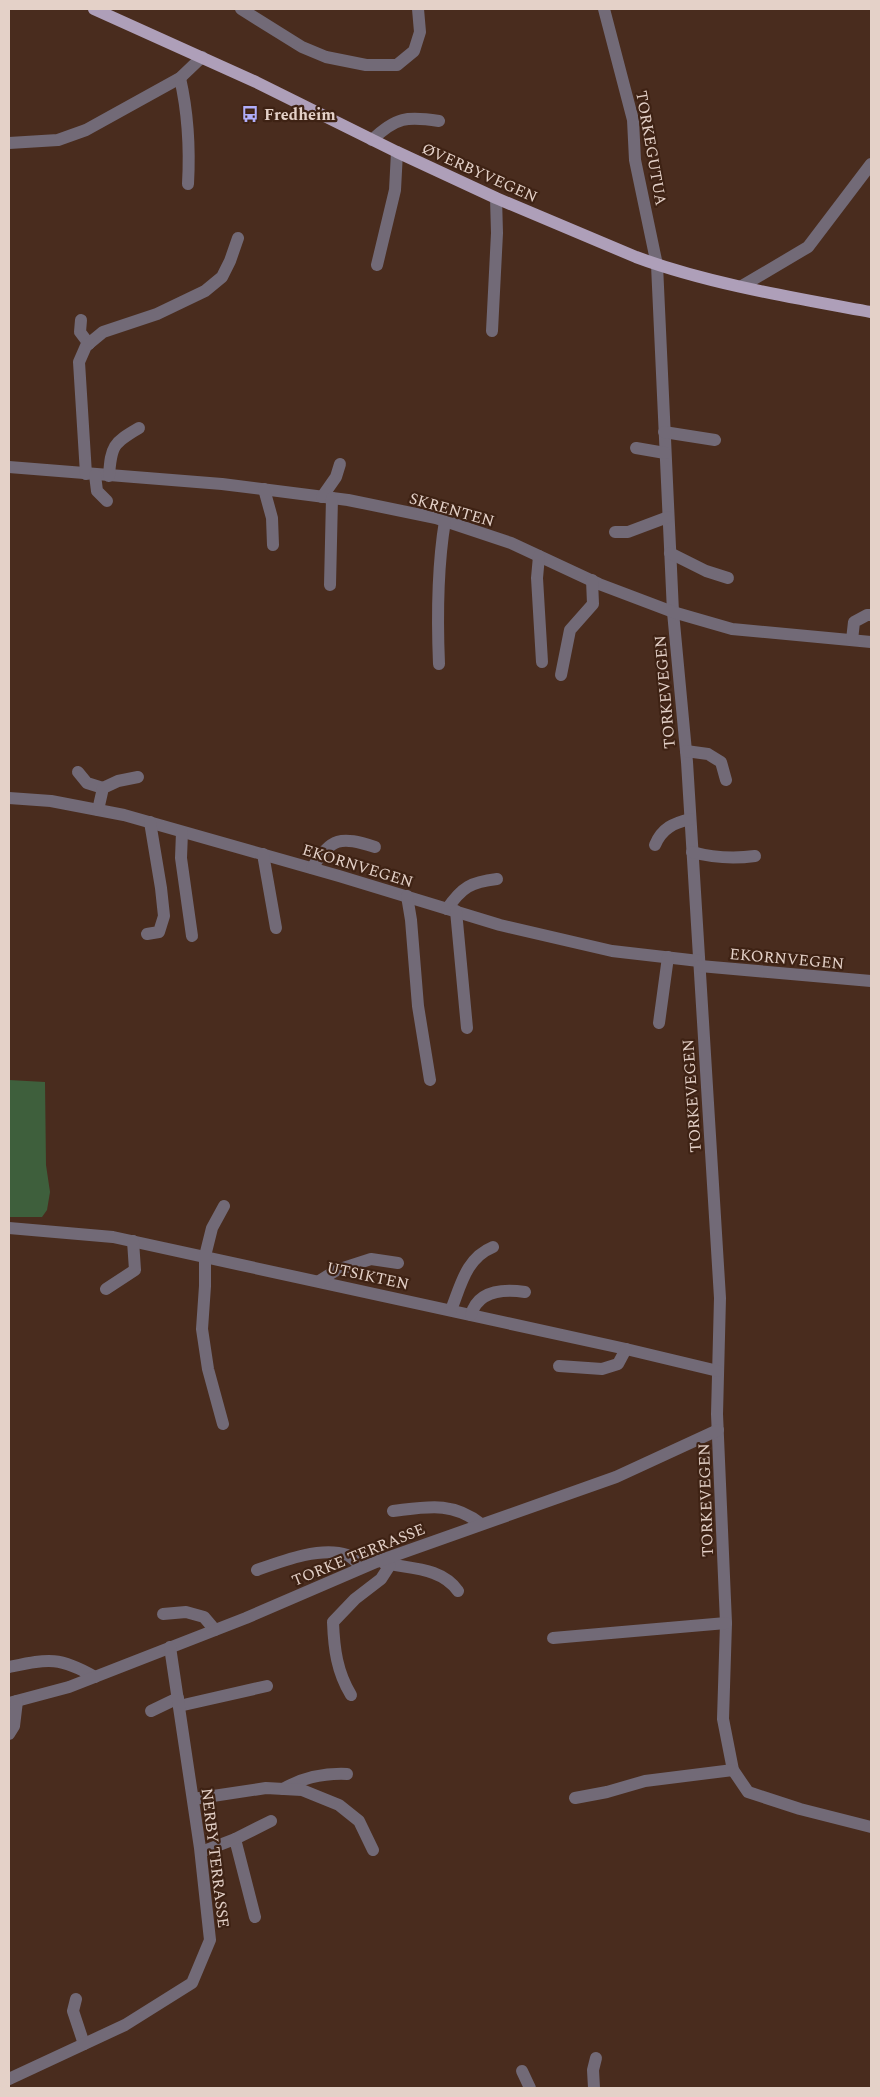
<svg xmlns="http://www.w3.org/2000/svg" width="880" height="2097" viewBox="0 0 880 2097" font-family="Spectral,serif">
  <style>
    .green { fill: #3e5f3c }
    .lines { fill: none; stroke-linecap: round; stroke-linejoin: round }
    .minor { stroke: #726a77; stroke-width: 12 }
    .major { stroke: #ae9fb9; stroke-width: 12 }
    .labels { text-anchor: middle; stroke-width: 4.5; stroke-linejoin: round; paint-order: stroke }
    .poi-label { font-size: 16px; font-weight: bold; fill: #e4d1c8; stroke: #3e2214; text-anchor: start }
    .street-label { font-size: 16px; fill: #e4d1c8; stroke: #3e2214 }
  </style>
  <rect width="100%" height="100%" fill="#492c1e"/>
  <!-- green -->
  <polygon class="green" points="9,1080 45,1082 46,1165 50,1192 47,1210 42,1217 9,1217"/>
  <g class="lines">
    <!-- minor -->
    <g class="minor">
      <polyline points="241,9 302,47 326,57 366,65 397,65 414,51 420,32 418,9"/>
      <polyline points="604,9 633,120 635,160 657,265 673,612 687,762 720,1298 717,1414 726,1623 723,1719 733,1770 748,1792 800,1809 871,1827"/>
      <path d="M180 78C188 113 190 148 188 184"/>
      <path d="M372 140C396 117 407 116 439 121"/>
      <polyline points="9,143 58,140 86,130 180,78 202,57"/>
      <polyline points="377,265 395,190 397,152"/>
      <polyline points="742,286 808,247 871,164"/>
      <polyline points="81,320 80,332 89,344"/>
      <polyline points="492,331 497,233 496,198"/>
      <polyline points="664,432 715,440"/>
      <polyline points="636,448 665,453"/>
      <polyline points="9,467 222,484 348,500 436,518 511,543 599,584 673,612 732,629 871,642"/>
      <polyline points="86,474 79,362 86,346 103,332 157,314 205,291 222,277 230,261 238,238"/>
      <polyline points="95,475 97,491 107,501"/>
      <path d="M109 476C111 446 113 443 139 428"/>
      <polyline points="264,489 272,518 273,545"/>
      <polyline points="322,497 336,477 340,464"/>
      <polyline points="615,532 628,532 668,517"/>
      <polyline points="670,553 706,571 728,578"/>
      <polyline points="539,556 537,578 542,662"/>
      <polyline points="330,585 332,498"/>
      <polyline points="852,640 854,622 867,615 871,615"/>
      <path d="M439 664C437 616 437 569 445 521"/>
      <polyline points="561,675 570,630 593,604 592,580"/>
      <polyline points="686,751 708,754 721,762 726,780"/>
      <polyline points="78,772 87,783 103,788"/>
      <polyline points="9,798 51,801 124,815 339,876 500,925 612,951 699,961"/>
      <polyline points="98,810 103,788 118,781 138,777"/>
      <polyline points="182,832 181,858 192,936"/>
      <path d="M655 845C662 828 674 823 690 819"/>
      <path d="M692 852C714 858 733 859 755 856"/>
      <polyline points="263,854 276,928"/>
      <path d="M312 868C332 837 340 836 375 847"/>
      <polyline points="407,896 411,920 418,1006 430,1080"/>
      <path d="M447 909C462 887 471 882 497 879"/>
      <polyline points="456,911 467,1028"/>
      <polyline points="147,934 159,932 164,916 161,888 150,822"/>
      <polyline points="700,966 871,981"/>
      <polyline points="659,1023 668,957"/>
      <polyline points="9,1228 113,1237 626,1349 718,1371"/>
      <polyline points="319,1281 337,1270 371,1259 398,1263"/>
      <polyline points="106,1289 135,1270 133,1241"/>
      <path d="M451 1310C461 1285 466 1258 493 1247"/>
      <path d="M471 1315C478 1290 504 1289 525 1292"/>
      <polyline points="559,1366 602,1369 618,1364 626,1349"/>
      <polyline points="223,1424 208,1369 202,1329 205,1286 205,1256 212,1228 224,1206"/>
      <path d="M393 1511C427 1507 452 1501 481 1524"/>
      <path d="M384 1563C410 1569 441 1567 458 1591"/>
      <path d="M257 1570C282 1561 321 1546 347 1555 352 1557 358 1564 363 1567"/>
      <polyline points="163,1614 186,1612 204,1617 215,1630"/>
      <polyline points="553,1638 726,1623"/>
      <path d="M9 1667C48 1659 59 1656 95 1677"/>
      <path d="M351 1695C337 1672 334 1649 333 1622L355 1599 381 1579 390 1565"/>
      <polyline points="9,1703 69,1687 246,1618 376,1562 616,1477 718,1430"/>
      <polyline points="179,1706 267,1686"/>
      <polyline points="151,1711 178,1698"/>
      <polyline points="9,1734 14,1726 17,1701"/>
      <path d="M283 1789C304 1777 324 1773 347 1774"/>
      <polyline points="575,1798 607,1792 645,1781 733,1770"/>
      <polyline points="193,1799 266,1788 302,1790 339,1805 359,1821 373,1850"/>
      <polyline points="235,1839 255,1917"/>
      <polyline points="201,1852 235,1839 271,1821"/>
      <polyline points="76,1999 73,2011 84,2044"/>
      <polyline points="522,2071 530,2088"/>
      <polyline points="9,2079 125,2025 192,1983 210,1940 200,1848 170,1647"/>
      <polyline points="594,2088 593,2070 596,2058"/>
    </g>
    <!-- major -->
    <path class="major" d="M94 9 256 82 397 152 496 198 636 257C709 284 795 298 871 312"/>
  </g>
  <!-- icons -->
  <defs>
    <g id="bus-bare" transform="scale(1.35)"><path d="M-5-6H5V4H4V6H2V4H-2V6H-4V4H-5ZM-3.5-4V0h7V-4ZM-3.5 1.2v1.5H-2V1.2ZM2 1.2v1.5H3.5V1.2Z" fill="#b0aefa" stroke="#3e2214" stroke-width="2.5" paint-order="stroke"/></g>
  </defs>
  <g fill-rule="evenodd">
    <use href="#bus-bare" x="250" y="114"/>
  </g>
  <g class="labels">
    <!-- poi labels -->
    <g class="poi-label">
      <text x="264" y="120">Fredheim</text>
    </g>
    <!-- street labels -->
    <g class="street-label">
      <text transform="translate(652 148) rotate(80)" y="6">TORKEGUTUA</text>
      <text transform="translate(480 172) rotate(24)" y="6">ØVERBYVEGEN</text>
      <text transform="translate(452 509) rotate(16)" y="6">SKRENTEN</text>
      <text transform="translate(664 692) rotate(-95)" y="6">TORKEVEGEN</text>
      <text transform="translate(358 865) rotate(17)" y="6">EKORNVEGEN</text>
      <text transform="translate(787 958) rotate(5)" y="6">EKORNVEGEN</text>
      <text transform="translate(691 1096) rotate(-94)" y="6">TORKEVEGEN</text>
      <text transform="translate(368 1275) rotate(12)" y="6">UTSIKTEN</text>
      <text transform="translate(705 1500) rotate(-92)" y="6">TORKEVEGEN</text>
      <text transform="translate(358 1554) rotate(-22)" y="6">TORKE TERRASSE</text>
      <text transform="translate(216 1858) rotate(83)" y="6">NERBY TERRASSE</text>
    </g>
  </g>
  <!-- border -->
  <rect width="880" height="2097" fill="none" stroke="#e4d1c8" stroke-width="20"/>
</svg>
